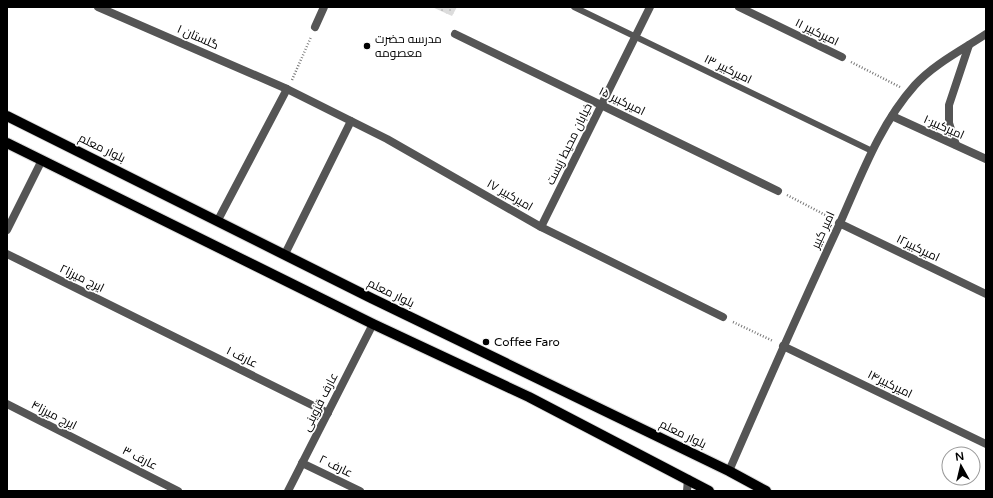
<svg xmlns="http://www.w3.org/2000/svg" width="993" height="498" viewBox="0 0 993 498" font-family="'Varela Round',Cairo,sans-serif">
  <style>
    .grass { fill: url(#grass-dots) }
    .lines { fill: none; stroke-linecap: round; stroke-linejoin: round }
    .primary-casing { stroke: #dbdbdb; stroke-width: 12 }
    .path { stroke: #777; stroke-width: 2.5; stroke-dasharray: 1 2; stroke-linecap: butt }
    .service { stroke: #555; stroke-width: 6 }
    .minor { stroke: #555; stroke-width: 8 }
    .tertiary { stroke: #555; stroke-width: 8 }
    .primary { stroke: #000; stroke-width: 10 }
    .poi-dot { fill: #000; stroke: #fff; stroke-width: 1.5 }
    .labels { text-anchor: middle; stroke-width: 3.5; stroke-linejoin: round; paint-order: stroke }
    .street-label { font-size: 12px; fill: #000; stroke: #fff }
    .poi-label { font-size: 12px; fill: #000; stroke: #fff; text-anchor: start }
  </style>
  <defs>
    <pattern id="grass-dots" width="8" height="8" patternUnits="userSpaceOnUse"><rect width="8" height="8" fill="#dcdcdc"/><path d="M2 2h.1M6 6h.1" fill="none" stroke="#bbb" stroke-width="1.8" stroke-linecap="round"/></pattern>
  </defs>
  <rect width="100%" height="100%" fill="#fff"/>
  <!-- grass -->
  <polygon class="grass" points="432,7 457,7 452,16"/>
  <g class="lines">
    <!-- primary casing -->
    <g class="primary-casing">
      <g id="primary">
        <polyline points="7,116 371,298 729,471 766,491"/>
        <polyline points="7,143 373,324 529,397 709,491"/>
      </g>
    </g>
    <!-- path -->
    <g class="path">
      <polyline points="851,62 900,87"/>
      <polyline points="292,80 311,37"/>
      <polyline points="787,195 831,218"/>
      <polyline points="733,322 773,341"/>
    </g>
    <!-- service -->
    <polyline class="service" points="574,7 872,151"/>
    <!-- minor -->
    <g class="minor">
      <polyline points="98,7 287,89 387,139 541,227 723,317"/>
      <polyline points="739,7 842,57"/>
      <polyline points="315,27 324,7"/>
      <polyline points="455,34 778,191"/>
      <polyline points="892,116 986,159"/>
      <polyline points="956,145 949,123 949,105 969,45"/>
      <polyline points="218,220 287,89"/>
      <polyline points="839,223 986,294"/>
      <polyline points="541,227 650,7"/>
      <polyline points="7,254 328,413"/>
      <polyline points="285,254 351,121"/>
      <polyline points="783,346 986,444"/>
      <polyline points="7,404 178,491"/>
      <polyline points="302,463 360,491"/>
    </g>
    <!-- tertiary -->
    <g class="tertiary">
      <polyline points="7,230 42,160"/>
      <path d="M729 471C765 388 802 305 840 223 861 176 880 124 915 85 934 64 962 50 986 34"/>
      <polyline points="288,491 373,324"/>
      <polyline points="687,491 688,479"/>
    </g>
    <!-- primary -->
    <use href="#primary" class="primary"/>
  </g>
  <!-- markers -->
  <g class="poi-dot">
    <circle cx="367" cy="46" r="4"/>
    <circle cx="486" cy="342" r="4"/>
  </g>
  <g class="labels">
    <!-- street labels -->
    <g class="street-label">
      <text transform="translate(817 32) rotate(26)" y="4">امیرکبیر ۱۱</text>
      <text transform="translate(198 37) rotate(24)" y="4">گلستان ۱</text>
      <text transform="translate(728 69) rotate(26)" y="4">امیرکبیر ۱۳</text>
      <text transform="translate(622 101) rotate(26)" y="4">امیرکبیر ۱۵</text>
      <text transform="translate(944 127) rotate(24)" y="4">امیرکبیر۱۰</text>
      <text transform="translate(569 144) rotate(-64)" y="4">خیابان محیط زیست</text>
      <text transform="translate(102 148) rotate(26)" y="4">بلوار معلم</text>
      <text transform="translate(510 195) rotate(30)" y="4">امیرکبیر ۱۷</text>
      <text transform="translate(823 230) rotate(-65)" y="4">امیر کبیر</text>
      <text transform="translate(918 248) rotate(26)" y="4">امیرکبیر۱۲</text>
      <text transform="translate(82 278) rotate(26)" y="4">ایرج میرزا۲</text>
      <text transform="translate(391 293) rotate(26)" y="4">بلوار معلم</text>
      <text transform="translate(242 357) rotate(26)" y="4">عارف ۱</text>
      <text transform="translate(890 384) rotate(26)" y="4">امیرکبیر۱۴</text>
      <text transform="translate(320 402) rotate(-63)" y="4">عارف قزوینی</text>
      <text transform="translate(54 415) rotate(27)" y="4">ایرج میرزا۴</text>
      <text transform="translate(683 434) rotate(26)" y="4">بلوار معلم</text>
      <text transform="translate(140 458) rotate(27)" y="4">عارف ۳</text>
      <text transform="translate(336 466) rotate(26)" y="4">عارف ۲</text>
    </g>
    <!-- poi labels -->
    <g class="poi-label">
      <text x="375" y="43">مدرسه حضرت<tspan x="375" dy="14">معصومه</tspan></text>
      <text x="494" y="346">Coffee Faro</text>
    </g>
  </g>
  <!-- border -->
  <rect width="993" height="498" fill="none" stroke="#000000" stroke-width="16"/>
  <!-- north arrow -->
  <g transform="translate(961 466) rotate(352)"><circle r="19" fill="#ffffff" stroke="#999999"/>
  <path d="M0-3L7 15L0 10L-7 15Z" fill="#000000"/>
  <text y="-6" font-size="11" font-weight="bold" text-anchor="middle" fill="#000000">N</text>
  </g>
</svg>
